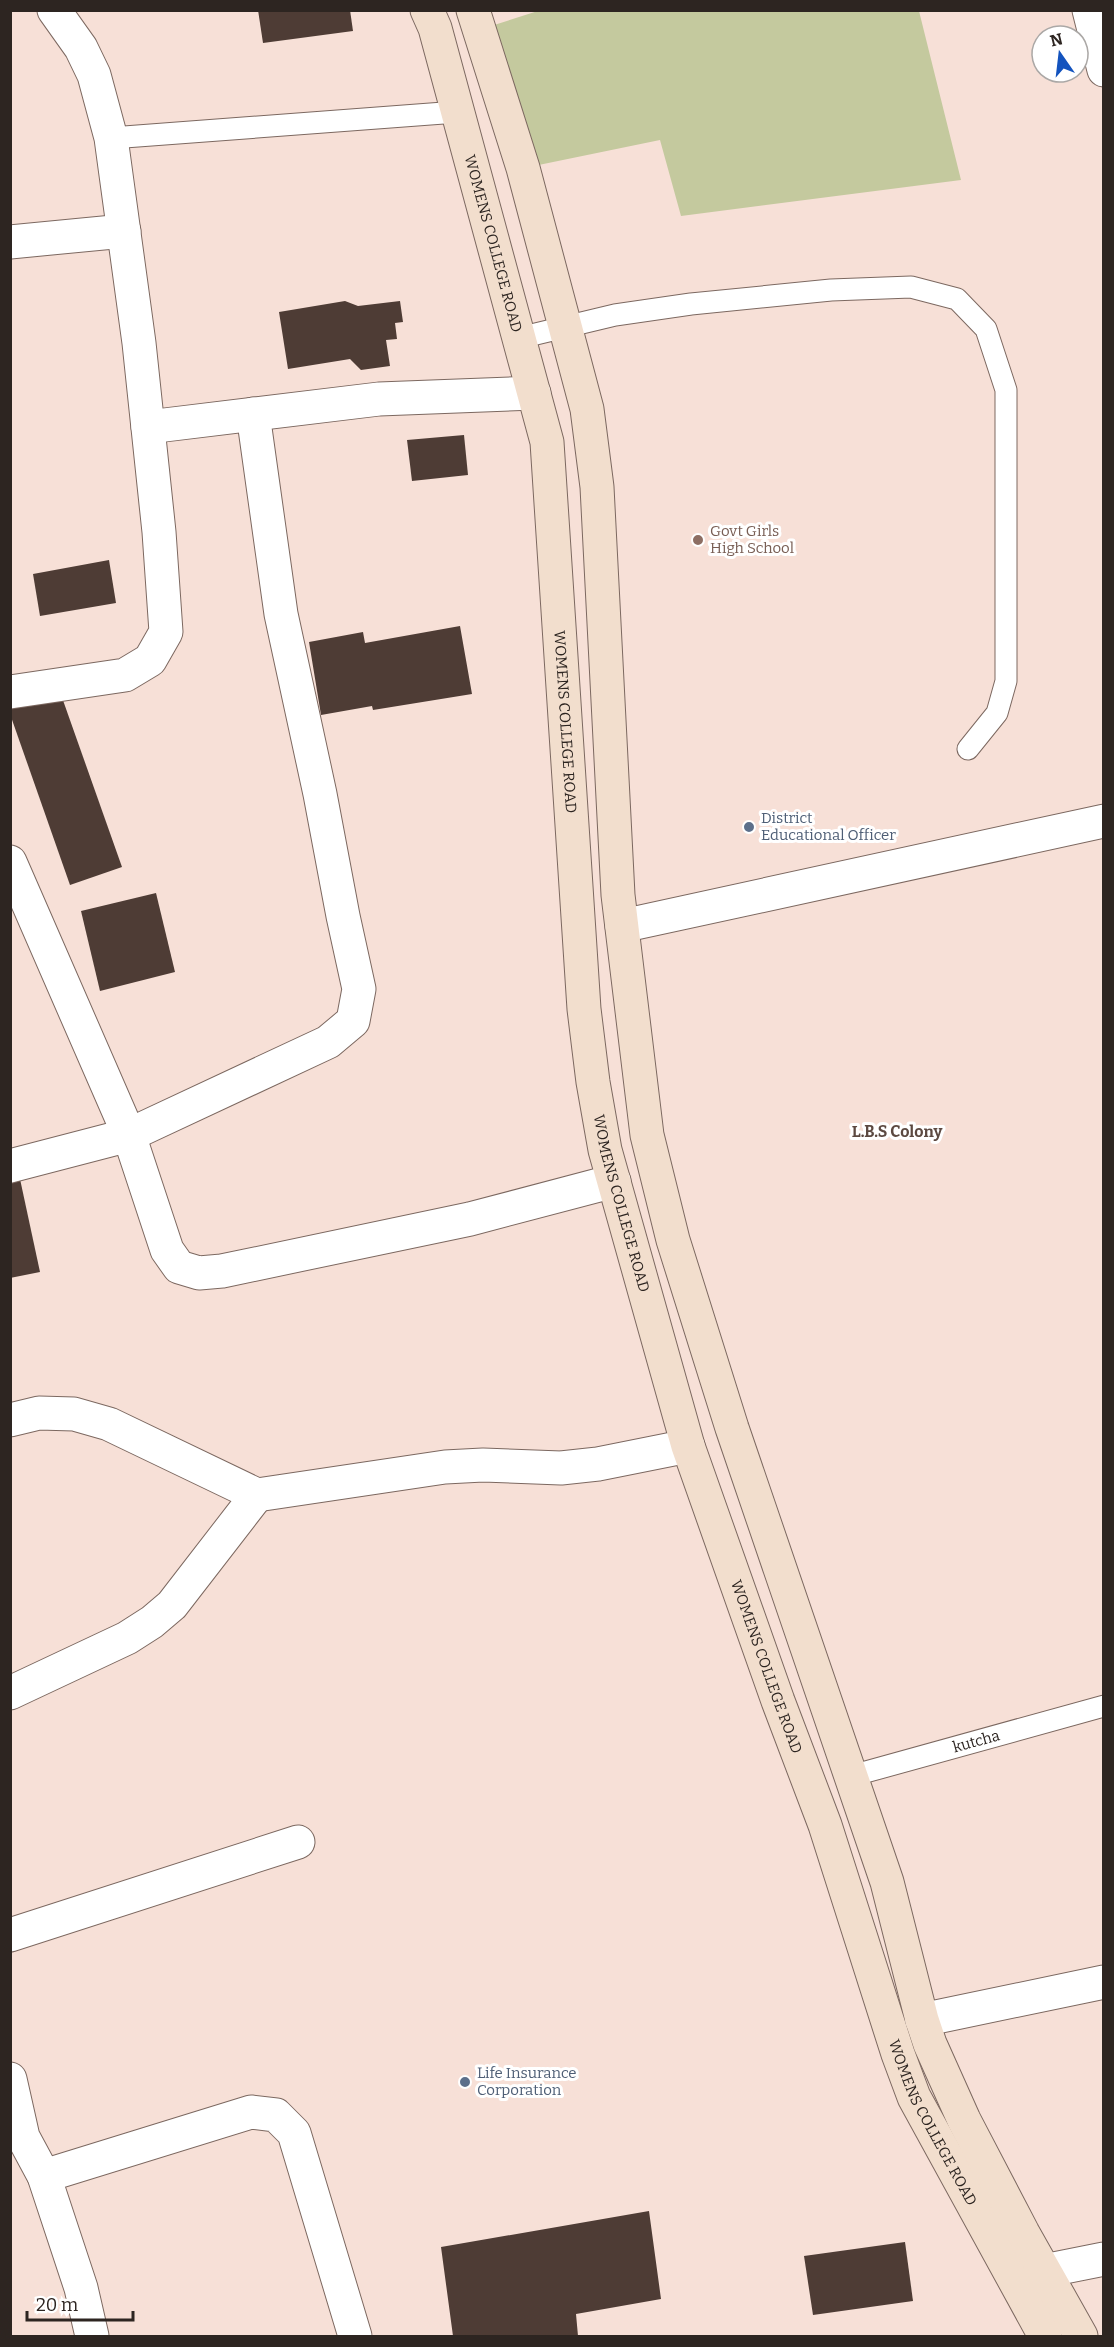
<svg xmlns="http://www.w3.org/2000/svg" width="1114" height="2347" viewBox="0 0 1114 2347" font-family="Bitter,serif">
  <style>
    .green { fill: #c4c99e }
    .building { fill: #4e3c35 }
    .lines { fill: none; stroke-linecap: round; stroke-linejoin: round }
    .lane-casing { stroke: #7c6860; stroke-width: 23 }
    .street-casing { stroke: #7c6860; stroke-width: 35 }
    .secondary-casing { stroke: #7c6860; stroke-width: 35 }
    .lane { stroke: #fff; stroke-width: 21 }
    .street { stroke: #fff; stroke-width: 33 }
    .secondary { stroke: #f2decd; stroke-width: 33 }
    .education-dot { fill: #8d6e63; stroke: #fff; stroke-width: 2 }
    .service-dot { fill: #5c6f8a; stroke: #fff; stroke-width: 2 }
    .labels { text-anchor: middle; stroke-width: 6; stroke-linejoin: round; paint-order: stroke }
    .street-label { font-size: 15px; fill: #2d2521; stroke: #fff }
    .education-label { font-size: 15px; fill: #785e54; stroke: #fff; text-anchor: start }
    .service-label { font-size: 15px; fill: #4e5e75; stroke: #fff; text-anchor: start }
    .neighbourhood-label { font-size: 16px; font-weight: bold; fill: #5c4941; stroke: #fff }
  </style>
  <rect width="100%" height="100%" fill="#f7e0d7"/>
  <!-- green -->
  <polygon class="green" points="541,10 919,11 961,180 681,216 660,140 524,168 472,32"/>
  <!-- building -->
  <g class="building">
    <polygon points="258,10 350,10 353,31 263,43"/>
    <polygon points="345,301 358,306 400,301 403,322 395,323 397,339 386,340 390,366 361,370 350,359 288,369 279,312"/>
    <polygon points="464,435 468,475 412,481 407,440"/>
    <polygon points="109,560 116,603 40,616 33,574"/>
    <polygon points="460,626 472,694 373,710 372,706 321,715 309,642 363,632 365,643"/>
    <polygon points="59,689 122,867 70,885 10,714 10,707"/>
    <polygon points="156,893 175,972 100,991 81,911"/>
    <polygon points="20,1179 40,1272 10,1278 10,1181"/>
    <polygon points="649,2211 661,2299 576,2314 578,2336 453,2336 441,2247"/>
    <polygon points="905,2242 913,2301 813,2315 804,2256"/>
  </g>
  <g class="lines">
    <!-- lane casing -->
    <g class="lane-casing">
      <g id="lane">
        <polyline points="111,138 457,112"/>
        <polyline points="519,338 615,315 691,304 831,290 911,287 957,299 986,329 1006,390 1006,681 997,713 968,749"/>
        <path id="s1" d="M851 1776 1104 1706"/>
      </g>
    </g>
    <!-- street casing -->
    <g class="street-casing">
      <g id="street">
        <polyline points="1089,10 1104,70"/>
        <polyline points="10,242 124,231"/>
        <polyline points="148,427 379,399 534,393"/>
        <polyline points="10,692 125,675 150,660 166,632 159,532 139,343 111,138 94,75 81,48 54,10"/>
        <polyline points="10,862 129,1135 167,1250 179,1267 199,1273 222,1271 470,1219 614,1181"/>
        <polyline points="622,926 1104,821"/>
        <polyline points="10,1166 129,1135 328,1042 353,1021 359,989 343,916 320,794 281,614 253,414"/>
        <polyline points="10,1420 39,1413 74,1414 109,1424 257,1495 445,1467 483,1465 561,1468 598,1464 688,1446"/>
        <polyline points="10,1693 127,1638 152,1622 172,1605 257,1495"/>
        <polyline points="10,1935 298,1842"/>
        <polyline points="922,2020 1104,1982"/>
        <polyline points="10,2079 23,2137 44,2176 81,2288 92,2336"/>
        <polyline points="44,2176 251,2112 276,2115 294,2133 355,2336"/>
        <polyline points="1044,2271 1104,2259"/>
      </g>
    </g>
    <!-- secondary casing -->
    <g class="secondary-casing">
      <g id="secondary">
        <path id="s2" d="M427 10 435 28 547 442 584 1009 593 1082 605 1150 688 1446 778 1701 825 1825 898 2054 914 2097 1045 2336"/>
        <polyline points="473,10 523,168 587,409 597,487 618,895 647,1135 673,1240 732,1428 887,1882 922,2020 930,2044 964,2120 1023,2233 1081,2336"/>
      </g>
    </g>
    <!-- lane -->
    <use href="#lane" class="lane"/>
    <!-- street -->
    <use href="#street" class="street"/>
    <!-- secondary -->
    <use href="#secondary" class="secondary"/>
  </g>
  <!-- markers -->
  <circle class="education-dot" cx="698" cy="540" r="6"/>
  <g class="service-dot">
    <circle cx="749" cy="827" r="6"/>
    <circle cx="465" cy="2082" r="6"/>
  </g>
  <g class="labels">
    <!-- street labels -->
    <g class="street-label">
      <text dy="5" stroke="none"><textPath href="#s2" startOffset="243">WOMENS COLLEGE ROAD</textPath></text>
      <text dy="5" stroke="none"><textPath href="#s2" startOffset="729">WOMENS COLLEGE ROAD</textPath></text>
      <text dy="5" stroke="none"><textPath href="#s2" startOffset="1215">WOMENS COLLEGE ROAD</textPath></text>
      <text dy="5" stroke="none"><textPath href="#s2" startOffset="1701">WOMENS COLLEGE ROAD</textPath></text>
      <text dy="5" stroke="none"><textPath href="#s1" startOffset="130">kutcha</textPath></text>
      <text dy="5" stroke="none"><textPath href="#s2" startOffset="2187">WOMENS COLLEGE ROAD</textPath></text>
    </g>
    <!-- education labels -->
    <g class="education-label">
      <text x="710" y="536">Govt Girls<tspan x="710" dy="17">High School</tspan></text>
    </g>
    <!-- service labels -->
    <g class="service-label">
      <text x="761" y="823">District<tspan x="761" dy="17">Educational Officer</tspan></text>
      <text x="477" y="2078">Life Insurance<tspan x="477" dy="17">Corporation</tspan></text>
    </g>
    <!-- neighbourhood labels -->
    <g class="neighbourhood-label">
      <text x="897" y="1137">L.B.S Colony</text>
    </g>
  </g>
  <!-- border -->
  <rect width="1114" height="2347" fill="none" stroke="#2d2521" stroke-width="24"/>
  <!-- north arrow -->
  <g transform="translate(1060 54) rotate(346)"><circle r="28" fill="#ffffff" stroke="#aba8a6" stroke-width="1.5"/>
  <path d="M0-4.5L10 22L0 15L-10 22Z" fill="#1353be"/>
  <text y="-9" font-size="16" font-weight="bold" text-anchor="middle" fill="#2d2521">N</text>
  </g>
  <!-- scale -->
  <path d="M27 2311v9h106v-9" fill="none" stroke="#2d2521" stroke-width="3"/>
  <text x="36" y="2311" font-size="18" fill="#2d2521" stroke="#ffffff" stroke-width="4.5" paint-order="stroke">20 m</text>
</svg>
